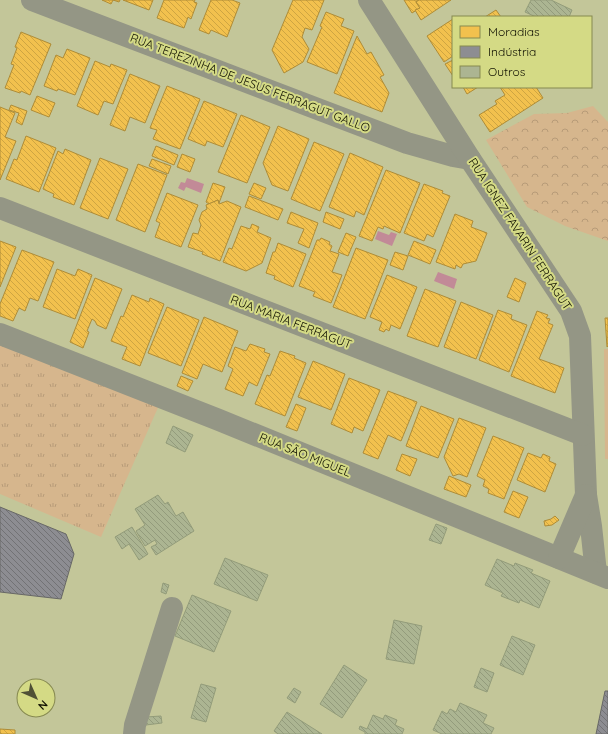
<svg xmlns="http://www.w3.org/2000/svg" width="608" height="734" viewBox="0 0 608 734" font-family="Quicksand,sans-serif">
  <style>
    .grass { fill: url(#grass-tufts) }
    .forest { fill: url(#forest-crowns) }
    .green { fill: #d6b68d }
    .water { fill: #c28a97 }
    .homes { fill: url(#homes-back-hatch); stroke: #ae8c37 }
    .industry { fill: url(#industry-back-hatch); stroke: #686866 }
    .building { fill: url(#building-back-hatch); stroke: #939c7a }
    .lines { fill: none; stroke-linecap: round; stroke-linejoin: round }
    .minor { stroke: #949685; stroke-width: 22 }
    .labels { text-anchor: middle; stroke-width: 4; stroke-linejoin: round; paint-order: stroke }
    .street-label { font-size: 12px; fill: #101000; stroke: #d4da85 }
  </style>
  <defs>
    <pattern id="grass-tufts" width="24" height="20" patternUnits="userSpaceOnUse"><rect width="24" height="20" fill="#d6b68d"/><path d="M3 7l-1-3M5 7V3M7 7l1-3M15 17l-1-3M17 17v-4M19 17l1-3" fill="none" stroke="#b79b78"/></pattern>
    <pattern id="forest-crowns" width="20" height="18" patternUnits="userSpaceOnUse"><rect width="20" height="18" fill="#d6b68d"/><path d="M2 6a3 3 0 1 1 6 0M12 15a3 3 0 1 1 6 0" fill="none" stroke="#b79b78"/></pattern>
    <pattern id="homes-back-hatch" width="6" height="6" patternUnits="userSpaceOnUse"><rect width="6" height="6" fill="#f2c14e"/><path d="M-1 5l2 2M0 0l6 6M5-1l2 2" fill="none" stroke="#cea542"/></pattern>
    <pattern id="industry-back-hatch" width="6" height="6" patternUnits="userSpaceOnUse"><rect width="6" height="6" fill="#8d8d92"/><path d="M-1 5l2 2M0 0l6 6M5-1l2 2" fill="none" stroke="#727275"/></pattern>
    <pattern id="building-back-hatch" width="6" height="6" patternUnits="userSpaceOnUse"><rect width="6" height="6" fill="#acb592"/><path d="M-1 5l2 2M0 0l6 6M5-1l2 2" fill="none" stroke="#939b7c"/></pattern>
  </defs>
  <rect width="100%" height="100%" fill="#c3c699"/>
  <!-- grass -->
  <polygon class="grass" points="0,344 160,403 101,537 0,494"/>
  <!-- forest -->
  <polygon class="forest" points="593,106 608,122 608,241 565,226 527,207 486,140 534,114 567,113"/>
  <!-- green -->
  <polygon class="green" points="604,349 608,349 608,459 605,459"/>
  <!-- water -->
  <g class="water">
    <polygon points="187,178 204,184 201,193 186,187 184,191 178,188 181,182 185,183"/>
    <polygon points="378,231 389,235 391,232 397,234 392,246 375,239"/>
    <polygon points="438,272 457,279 454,289 434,281"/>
  </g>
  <!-- homes -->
  <g class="homes">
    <polygon points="102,0 120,0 119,2 113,0 111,4"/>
    <polygon points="123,0 153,0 149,10"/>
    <polygon points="164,0 195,0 194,2 197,3 191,19 188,17 184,28 157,18"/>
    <polygon points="211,0 232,0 240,3 227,37 211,30 209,34 199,30"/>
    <polygon points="293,0 324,0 312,30 305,28 302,37 309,49 303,62 284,73 272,50"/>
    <polygon points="404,0 419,0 416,2 420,8 412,13"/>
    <polygon points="419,0 451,0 421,20 415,10 420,8 416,2"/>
    <polygon points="496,10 501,17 485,17"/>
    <polygon points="326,12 344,19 341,26 354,31 337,74 307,62 322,27 320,26"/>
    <polygon points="453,19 453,56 444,62 427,36"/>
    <polygon points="21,32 51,44 30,95 21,91 20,93 5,88 14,65 11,64 17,48 15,47"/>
    <polygon points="357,36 367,54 371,52 384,75 380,77 389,93 382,112 334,93"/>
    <polygon points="67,49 90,58 75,95 58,89 57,91 44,86 56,55 63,58"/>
    <polygon points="453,60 453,76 445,64"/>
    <polygon points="95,61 110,67 111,64 127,70 113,104 104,101 98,115 77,106"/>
    <polygon points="130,74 160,86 145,123 130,117 125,131 110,125"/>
    <polygon points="167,86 200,99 180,149 153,139 157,130 150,128"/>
    <polygon points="463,87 478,87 467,94"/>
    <polygon points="500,87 536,87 543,98 490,132 479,115 497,104 495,101 505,95"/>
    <polygon points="37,96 55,103 49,117 31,110"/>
    <polygon points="204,101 237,114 223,147 207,141 205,146 188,139"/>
    <polygon points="11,105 27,111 22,125 16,122 19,113 9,110"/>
    <polygon points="0,107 15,113 5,137 16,141 0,180"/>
    <polygon points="241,115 270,127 247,183 218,172"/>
    <polygon points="278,126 309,139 288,191 272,185 263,163"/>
    <polygon points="26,136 56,148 39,192 6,179 14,159 17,160"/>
    <polygon points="314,142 344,154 320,211 291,199"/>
    <polygon points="156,146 178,155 174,165 152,156"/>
    <polygon points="65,149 91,160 74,205 53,197 54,194 43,189 58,151 63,154"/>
    <polygon points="350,153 383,167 364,215 356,211 354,217 329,207"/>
    <polygon points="182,154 195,159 190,172 177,167"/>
    <polygon points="100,158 128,169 108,219 80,208"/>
    <polygon points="152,159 171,166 168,174 149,166"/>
    <polygon points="138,164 167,175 145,232 116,220"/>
    <polygon points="386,170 420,183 400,233 384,226 383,229 378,227 372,241 359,236"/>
    <polygon points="213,183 225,187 219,203 218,200 209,204 206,202"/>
    <polygon points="254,183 266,188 261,199 249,194"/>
    <polygon points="424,184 443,191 442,193 450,196 433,237 427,234 424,241 404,233"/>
    <polygon points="167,193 198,205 181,247 155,237 160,223 156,221"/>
    <polygon points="249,196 283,209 278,220 245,207"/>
    <polygon points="218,200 219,204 227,201 241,207 220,261 202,254 203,252 188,247 193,233 198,234 201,225 199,220 202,212 207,209 206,205"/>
    <polygon points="291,212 318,223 309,248 298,243 304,229 287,223"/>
    <polygon points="326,212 344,219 340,229 323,222"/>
    <polygon points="455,214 473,221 471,227 487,233 476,261 463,264 461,268 456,265 455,269 436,262"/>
    <polygon points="252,224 259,227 257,232 271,238 262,263 246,271 223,262 229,248 232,249 241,226 250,229"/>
    <polygon points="346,233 356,237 348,256 338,252"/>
    <polygon points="321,238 330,242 329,244 332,246 330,251 339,254 332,272 342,275 331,303 313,296 315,292 299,286 317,240 320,240"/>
    <polygon points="0,241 16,247 0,287"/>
    <polygon points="414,241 436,250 430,264 408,255"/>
    <polygon points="278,243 306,254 293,287 274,279 275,276 266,273 273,252 275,252"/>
    <polygon points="356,248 388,260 365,319 333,307"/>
    <polygon points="22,250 54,262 38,301 30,298 25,311 19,308 13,321 0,316 0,304"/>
    <polygon points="395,252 408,256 403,270 390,265"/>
    <polygon points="57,269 75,276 78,269 92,275 75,319 43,307"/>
    <polygon points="387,275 417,287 400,329 391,325 389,331 386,329 384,332 379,330 382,322 370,317"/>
    <polygon points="95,278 122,289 106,329 97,325 95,321 92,319 87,331 89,332 83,348 70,342"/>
    <polygon points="515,278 526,283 519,302 507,297"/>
    <polygon points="425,289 456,301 438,347 407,336"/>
    <polygon points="132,295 149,302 150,298 164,304 140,366 122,359 127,347 111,341 121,316 123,317"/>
    <polygon points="461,302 493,315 476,359 444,347"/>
    <polygon points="167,307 199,320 181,366 148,353"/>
    <polygon points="498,310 512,315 511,319 527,325 509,372 479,360"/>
    <polygon points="537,311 548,315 546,318 550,319 548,323 553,325 539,359 564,368 555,393 511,376"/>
    <polygon points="204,317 238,331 222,372 203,364 197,379 182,373"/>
    <polygon points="605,318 608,318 608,346 607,347"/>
    <polygon points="250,344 265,349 264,352 270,354 257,386 249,382 243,396 225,389 233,369 228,366 235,347 246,351"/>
    <polygon points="280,351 295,356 294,358 306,363 285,416 255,404 267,375 270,376"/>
    <polygon points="313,361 345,374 331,410 298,397"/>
    <polygon points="181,376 193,381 188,391 177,386"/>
    <polygon points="349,378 380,390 363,431 354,427 352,433 331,424"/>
    <polygon points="388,391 417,402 401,441 388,435 378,459 363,453"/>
    <polygon points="296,404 306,408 297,431 286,427"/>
    <polygon points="421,406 454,419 438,458 406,446"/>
    <polygon points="459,418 486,428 467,477 459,474 453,476 444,457"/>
    <polygon points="493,436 524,448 504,499 488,493 489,489 483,486 485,480 477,476"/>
    <polygon points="528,453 541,458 543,454 550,457 549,461 556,464 545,492 517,480"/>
    <polygon points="402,454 417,459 410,476 396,470"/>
    <polygon points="449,476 471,485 466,497 444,489"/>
    <polygon points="513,491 528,497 519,518 504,512"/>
    <polygon points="555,516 559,520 552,525 545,526 544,521 551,519"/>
    <polygon points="0,729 15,730 15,734 0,734"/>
  </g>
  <!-- industry -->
  <g class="industry">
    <polygon points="0,507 66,534 74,554 61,599 0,592"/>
    <polygon points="605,691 608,691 608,734 596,734"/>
  </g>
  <!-- building -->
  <g class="building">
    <polygon points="531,0 551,0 572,10 569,17 536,17 525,12"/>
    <polygon points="173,426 193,435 185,452 166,443"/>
    <polygon points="158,495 165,504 168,502 176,516 183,512 194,531 156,555 151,547 157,544 155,540 145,546 136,531 145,525 135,509"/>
    <polygon points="436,524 447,528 441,544 429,540"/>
    <polygon points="132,527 148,554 139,560 129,544 122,549 115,537"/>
    <polygon points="225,558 268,575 257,601 214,584"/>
    <polygon points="497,559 514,566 515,563 533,570 531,573 550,581 539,608 520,600 519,603 501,596 503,593 485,585"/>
    <polygon points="163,583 169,585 166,594 161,592"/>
    <polygon points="192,595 231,611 214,652 175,636"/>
    <polygon points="394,620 422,626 414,664 386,659"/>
    <polygon points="512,636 535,645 523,675 500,665"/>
    <polygon points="344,665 367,680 342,718 320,704"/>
    <polygon points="481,668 494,673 487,692 474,687"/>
    <polygon points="201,684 216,688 206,722 191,718"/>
    <polygon points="294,688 301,692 295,703 287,698"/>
    <polygon points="460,703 487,715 483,723 494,728 491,734 442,734 433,730 442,711 447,714 450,709 456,712"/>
    <polygon points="287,712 322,734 278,734 274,731"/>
    <polygon points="373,715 383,719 385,715 397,720 395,725 404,729 402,734 365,734 365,732 359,729 360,726 367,729"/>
    <polygon points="161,716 162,723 146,725 146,717"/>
  </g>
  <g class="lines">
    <!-- minor -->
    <g class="minor">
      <polyline points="32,0 407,143 453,156 470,159"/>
      <polyline points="369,0 470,159 571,311 580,336 586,495 591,526 596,573"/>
      <polyline points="0,208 583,435"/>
      <polyline points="0,334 219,420 608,578"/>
      <polyline points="559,558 586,495"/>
      <polyline points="134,734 135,725 172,608"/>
    </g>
  </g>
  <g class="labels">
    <!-- street labels -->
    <g class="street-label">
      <text transform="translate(250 83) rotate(21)" y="4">RUA TEREZINHA DE JESUS FERRAGUT GALLO</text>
      <text transform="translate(520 234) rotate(57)" y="4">RUA IGNEZ FAVARIN FERRAGUT</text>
      <text transform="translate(291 322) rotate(21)" y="4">RUA MARIA FERRAGUT</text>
      <text transform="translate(305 455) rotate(22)" y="4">RUA SÃO MIGUEL</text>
    </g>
  </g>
  <!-- legend -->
  <rect x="452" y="16" width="140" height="72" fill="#d4da85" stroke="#868950"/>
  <rect x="460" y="26" width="20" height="12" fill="#f2c14e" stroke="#868950"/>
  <text x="488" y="36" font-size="12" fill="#101000">Moradias</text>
  <rect x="460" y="46" width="20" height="12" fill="#8d8d92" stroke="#868950"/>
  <text x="488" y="56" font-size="12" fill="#101000">Indústria</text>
  <rect x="460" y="66" width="20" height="12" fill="#acb592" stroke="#868950"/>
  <text x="488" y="76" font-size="12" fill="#101000">Outros</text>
  <!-- north arrow -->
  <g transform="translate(36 698) rotate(135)"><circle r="19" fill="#d4da85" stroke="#868950"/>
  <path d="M0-3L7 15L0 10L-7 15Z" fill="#4f5036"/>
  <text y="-6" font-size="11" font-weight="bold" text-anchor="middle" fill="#101000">N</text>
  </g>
</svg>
